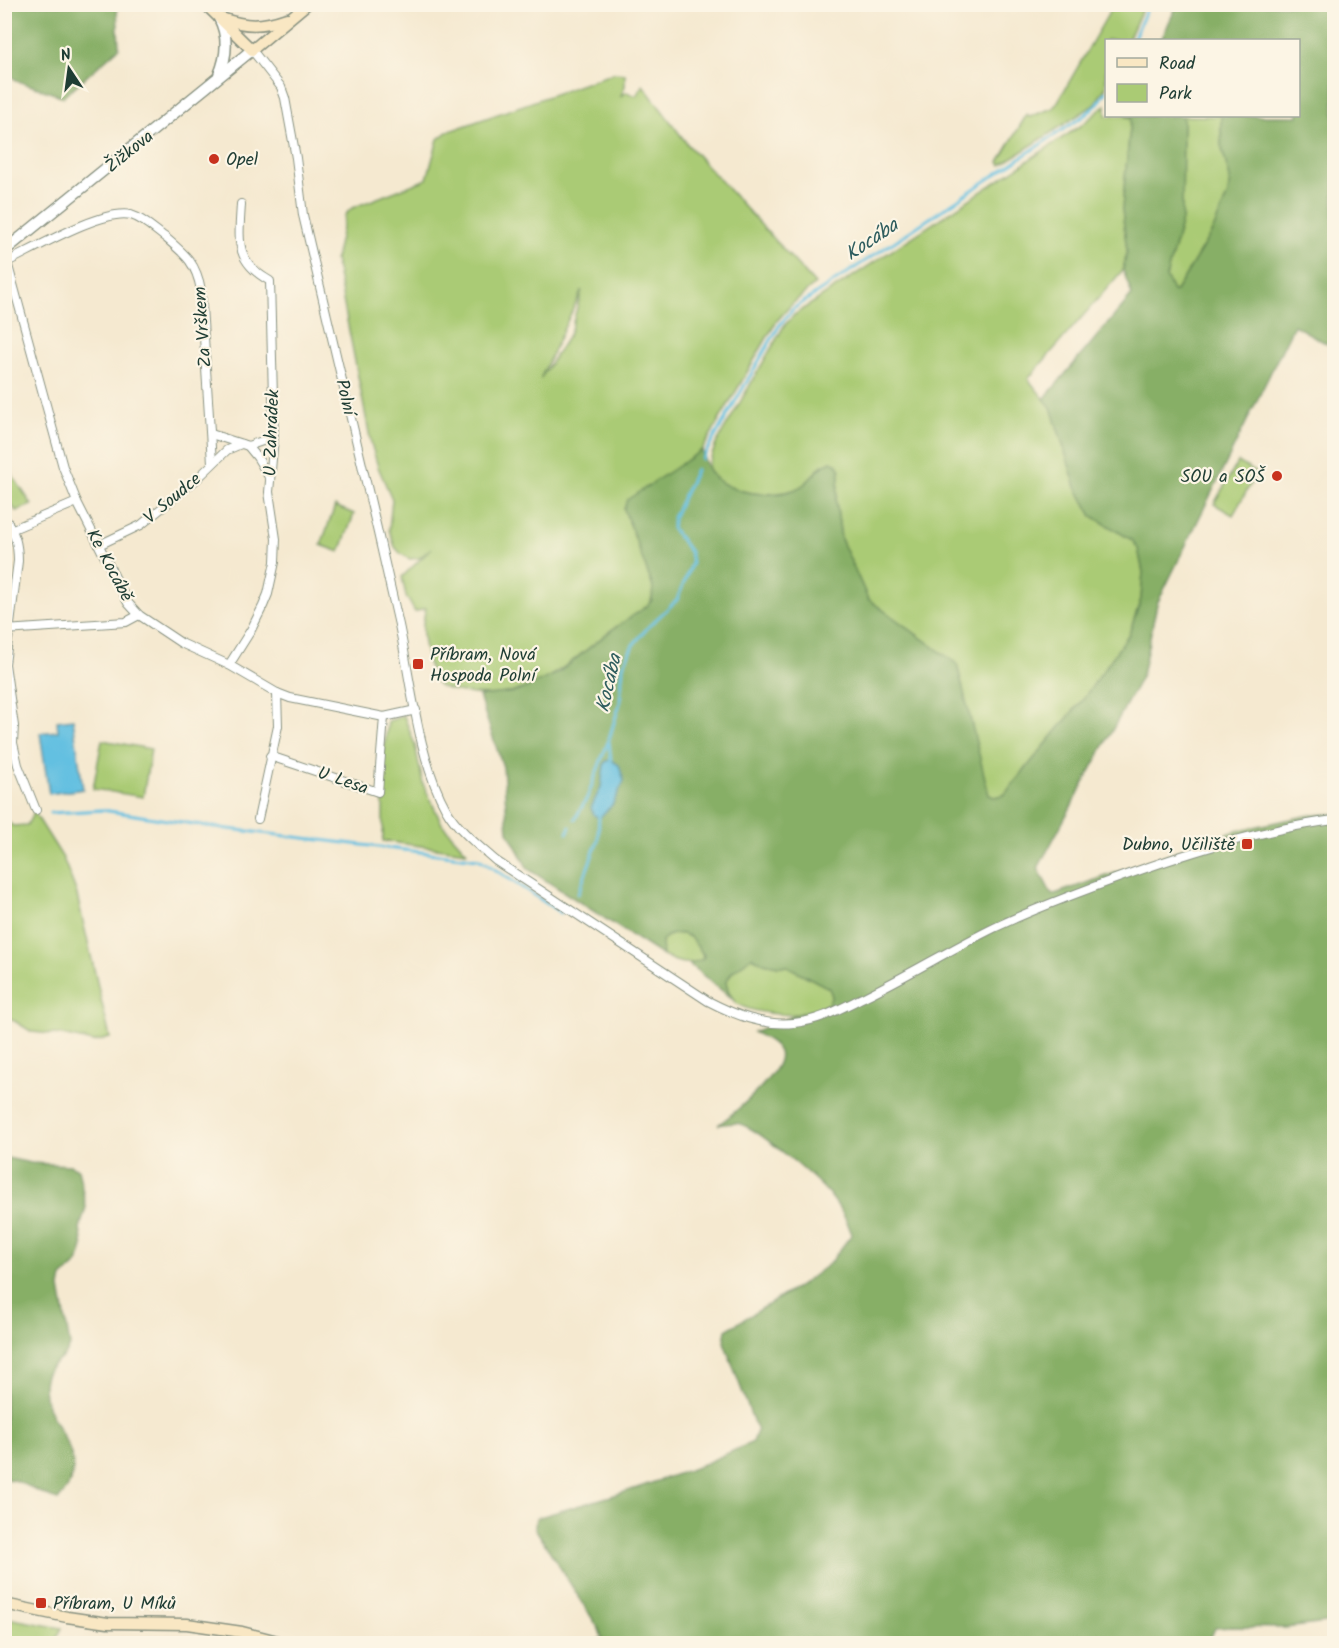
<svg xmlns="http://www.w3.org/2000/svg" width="1339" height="1648" viewBox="0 0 1339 1648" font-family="Kalam,sans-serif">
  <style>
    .green { fill: #aacb74; stroke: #648454; stroke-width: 1.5; fill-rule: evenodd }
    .forest { fill: #87af66; stroke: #53764d; stroke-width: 1.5 }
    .water { fill: #63c0e1; stroke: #417e8a; stroke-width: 1.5 }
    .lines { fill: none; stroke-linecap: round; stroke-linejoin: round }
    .stream { stroke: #63c0e1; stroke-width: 3 }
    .minor-casing { stroke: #8a9382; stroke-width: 10 }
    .tertiary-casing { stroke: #8a9382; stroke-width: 13 }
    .secondary-casing { stroke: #8a9382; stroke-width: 13 }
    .minor { stroke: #fff; stroke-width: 8 }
    .tertiary { stroke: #fff; stroke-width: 10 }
    .secondary { stroke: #f9e7c3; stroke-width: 10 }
    .poi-dot { fill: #c8321e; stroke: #fcf5e5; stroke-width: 2 }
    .labels { text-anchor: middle; stroke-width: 4.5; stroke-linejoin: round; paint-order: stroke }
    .street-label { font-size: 18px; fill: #1f3d34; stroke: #fcf5e5 }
    .poi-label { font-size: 18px; fill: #1f3d34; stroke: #fcf5e5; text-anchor: start }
    .water-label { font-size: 20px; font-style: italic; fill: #305e5f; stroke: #fcf5e5 }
  </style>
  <rect width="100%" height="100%" fill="#fcf5e5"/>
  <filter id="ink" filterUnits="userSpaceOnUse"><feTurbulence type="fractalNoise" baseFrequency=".0167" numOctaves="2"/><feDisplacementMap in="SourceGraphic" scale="12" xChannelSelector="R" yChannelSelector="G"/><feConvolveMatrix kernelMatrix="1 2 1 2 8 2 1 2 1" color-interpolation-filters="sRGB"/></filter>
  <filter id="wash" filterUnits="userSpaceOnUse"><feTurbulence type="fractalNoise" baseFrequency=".008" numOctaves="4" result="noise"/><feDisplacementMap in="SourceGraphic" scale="24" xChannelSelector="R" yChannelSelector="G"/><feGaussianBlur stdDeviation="1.35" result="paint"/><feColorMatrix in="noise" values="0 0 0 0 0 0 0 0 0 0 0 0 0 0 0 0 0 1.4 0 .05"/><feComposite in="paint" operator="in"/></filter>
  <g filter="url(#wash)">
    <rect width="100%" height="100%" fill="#f5e9d0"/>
    <!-- green -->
    <g class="green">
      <polygon points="1114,4 1144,5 1128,40 1106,40 1106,87 1094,105 1001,165 999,162 1027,114 1029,117 1053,108 1057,103"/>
      <path d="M614 73 625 74V86L621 96 627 92 636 96 643 85 688 145 815 284 791 305 776 322 702 450 624 509 653 587C652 591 653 597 651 600 648 610 621 623 611 630 564 667 526 706 461 692 437 687 434 687 428 662 423 641 420 630 426 608L415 612 406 596 402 577 432 548 419 558 410 559 401 554 395 547 389 530 392 499 378 467 371 443 335 259 345 215 352 208 427 179 438 139 447 132ZM582 290 570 333 541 378V377Z"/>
      <path d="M1106 105V116H1124L1131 118 1122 209 1127 251 1123 270 1028 379 1051 407 1076 487 1092 516 1132 540 1138 548 1143 572 1141 599 1129 634 1084 698 1004 795 994 797 989 795 983 777 957 664 868 599 841 539 836 501 840 469 822 465C816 471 810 481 803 485 780 501 716 495 708 466L716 444 784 326 794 315 1079 127Z"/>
      <polygon points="1183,116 1221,116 1221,145 1230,178 1228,194 1213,230 1176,291 1173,291 1166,277 1182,220"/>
      <polygon points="1238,462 1257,473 1233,515 1214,504"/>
      <polygon points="9,470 32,505 16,511 5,496 5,472"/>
      <polygon points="335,506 354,514 340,552 321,545"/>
      <polygon points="404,716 415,745 423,784 442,824 467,852 383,841 383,759 388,721"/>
      <polygon points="102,740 151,749 143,797 93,789"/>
      <polygon points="34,812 63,858 76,891 110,1038 94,1042 62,1035 32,1032 5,1015 4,819 13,826 27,825"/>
      <path d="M675 933C689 933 702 944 703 959 688 966 678 963 663 956 658 943 663 936 675 933Z"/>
      <path d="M752 956 764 963 778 966H787L829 988 832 996C831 997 828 1003 828 1004 812 1021 753 1015 736 1003 730 998 728 989 726 982L732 972Z"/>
      <polygon points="5,1617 7,1618 62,1628 54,1643 37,1643 33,1641 5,1643"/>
    </g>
    <!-- forest -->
    <g class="forest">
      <polygon points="4,5 115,5 117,9 119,48 63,97 18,81 5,72"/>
      <path d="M1177 5H1334V348L1294 325 1157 604 1142 675 1038 868 1052 895 1239 830 1310 815 1334 814V1622L1285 1628 1231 1627 1215 1628 1208 1644 592 1643 602 1638 599 1629 535 1528 536 1518 628 1491 695 1468 753 1442 757 1431 724 1342 726 1330 801 1285 829 1264 852 1234C847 1220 839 1206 829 1194 816 1179 754 1124 736 1123 731 1123 724 1124 718 1125 732 1115 786 1071 779 1052 775 1042 762 1037 753 1032L798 1014 823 1007 828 1004 832 996 829 988 787 966H778L764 963 752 957 732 972 726 982 728 992 736 1002 689 964 703 959 704 955 689 936C678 932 669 932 662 941L663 956 528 869 508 832 503 767 479 696 516 692 558 673 613 629 647 606 652 600 653 587 624 509 627 500 702 450C704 457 706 469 712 475 730 495 782 501 803 485 814 477 819 466 831 461L838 464 840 469 836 501 841 539 868 599 957 664 989 795 994 797 1004 795 1084 698 1129 634 1141 599 1143 572 1138 548 1132 540 1092 516 1076 487 1051 407 1044 399 1132 295 1123 270 1127 251 1122 209 1131 118 1124 116H1183L1182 220 1166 277 1173 291H1176L1213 230 1228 194 1230 178 1221 145V116H1298V40H1161Z"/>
      <path d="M7 1158 31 1163 70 1165 78 1169 86 1207 80 1228 83 1247 78 1263 62 1277 60 1288 70 1346C64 1364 45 1361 44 1386 44 1428 99 1457 58 1500 40 1496 23 1479 5 1479L4 1159Z"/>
    </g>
    <!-- water -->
    <g class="water">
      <polygon points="73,719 83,789 49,794 40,733 58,731 57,721"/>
      <polygon points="611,760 619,765 624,781 612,805 599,818 594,815 591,808 601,787 604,765 606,761"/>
    </g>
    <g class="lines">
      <!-- stream -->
      <g class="stream">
        <polyline points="1133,40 1149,4"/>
        <polyline points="702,459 779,326 793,309 1085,115 1098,104 1106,92"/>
        <polyline points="609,742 611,763"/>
        <polyline points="50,813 102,810 220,828 479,859 561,913"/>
        <polyline points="575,819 587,798 608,742 620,703 623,666 633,645 649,626 677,600 692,563 690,552 672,528 673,518 696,470"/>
        <polyline points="567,833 570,827"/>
        <polyline points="578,894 598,840 599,815"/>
      </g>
    </g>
  </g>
  <g filter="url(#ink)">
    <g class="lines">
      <!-- minor casing -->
      <g class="minor-casing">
        <g id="minor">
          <path d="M252 50 281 87 285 98 296 158 303 215C336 351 368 488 399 625 411 681 418 759 446 809 458 830 478 845 496 861L708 1001C735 1015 762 1026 794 1023 820 1021 843 1007 866 996 909 975 951 949 994 928 1031 910 1069 896 1107 882 1180 855 1257 830 1334 820"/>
          <polyline points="4,260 7,262 63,467 77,502 128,603 139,615 181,643 229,665 277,693 290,698 384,717 416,710"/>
          <path d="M7 262C34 249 104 208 131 215 144 219 155 230 166 238 186 255 196 263 201 290L212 463"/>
          <polyline points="211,434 248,446 274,437"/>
          <polyline points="248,446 257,457 269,477"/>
          <path d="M4 517C15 532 18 544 18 561L5 664 14 726 13 743 18 765 36 810"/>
          <polyline points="13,529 77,502"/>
          <polyline points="99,545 141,525 197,479 227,450 241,444"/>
          <polyline points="5,630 126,622 139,615"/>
          <path d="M229 665 251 630 263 606 268 594 275 562 276 539 269 492 274 437 270 281C234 261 239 240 241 204"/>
          <polyline points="270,756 378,792 384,717"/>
          <polyline points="258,819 278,726 277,693"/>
        </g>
      </g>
      <!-- tertiary casing -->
      <g class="tertiary-casing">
        <g id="tertiary">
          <path d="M219 75C227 56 229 37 219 18"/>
          <polyline points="4,251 252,50"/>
        </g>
      </g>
      <!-- secondary casing -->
      <g class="secondary-casing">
        <g id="secondary">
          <polyline points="205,4 252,50 307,4"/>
          <path d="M221 18C247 27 261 27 287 18"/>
          <polyline points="4,1604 67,1617 108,1623 187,1624 242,1632 289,1644"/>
        </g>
      </g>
      <!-- minor -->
      <use href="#minor" class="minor"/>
      <!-- tertiary -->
      <use href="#tertiary" class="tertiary"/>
      <!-- secondary -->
      <use href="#secondary" class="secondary"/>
    </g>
  </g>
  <!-- markers -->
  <g class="poi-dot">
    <circle cx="214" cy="159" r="6"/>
    <circle cx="1277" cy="476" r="6"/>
    <rect x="412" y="658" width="12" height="12" rx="3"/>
    <rect x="1241" y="838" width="12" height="12" rx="3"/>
    <rect x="35" y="1597" width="12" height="12" rx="3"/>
  </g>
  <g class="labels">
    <!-- street labels -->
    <g class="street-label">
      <text transform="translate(129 151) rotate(-39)" y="6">Žižkova</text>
      <text transform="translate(202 327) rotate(-94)" y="6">Za Vrškem</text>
      <text transform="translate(346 397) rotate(77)" y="6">Polní</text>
      <text transform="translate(271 433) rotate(-88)" y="6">U Zahrádek</text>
      <text transform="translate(172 498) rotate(-40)" y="6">V Soudce</text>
      <text transform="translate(110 565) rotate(62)" y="6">Ke Kocábě</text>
      <text transform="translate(343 780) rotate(19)" y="6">U Lesa</text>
    </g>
    <!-- poi labels -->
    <g class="poi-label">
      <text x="226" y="165">Opel</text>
      <text x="1265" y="482" text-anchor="end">SOU a SOŠ</text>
      <text x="430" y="660">Příbram, Nová<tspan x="430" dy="21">Hospoda Polní</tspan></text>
      <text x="1235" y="850" text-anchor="end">Dubno, Učiliště</text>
      <text x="53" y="1609">Příbram, U Míků</text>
    </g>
    <!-- water labels -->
    <g class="water-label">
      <text transform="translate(871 239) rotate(-34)" y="7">Kocába</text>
      <text transform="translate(608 683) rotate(-77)" y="7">Kocába</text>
    </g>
  </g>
  <!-- margin -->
  <rect width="1339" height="1648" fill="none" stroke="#fcf5e5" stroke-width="24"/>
  <!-- legend -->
  <rect x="1105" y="39" width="195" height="78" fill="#fcf5e5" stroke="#a4ab9e" stroke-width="1.5"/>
  <rect x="1117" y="58" width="30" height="9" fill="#f9e7c3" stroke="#a4ab9e" stroke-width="1.5"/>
  <text x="1159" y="69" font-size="18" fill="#1f3d34">Road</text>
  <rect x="1117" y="84" width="30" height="18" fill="#aacb74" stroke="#a4ab9e" stroke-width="1.5"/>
  <text x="1159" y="99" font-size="18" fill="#1f3d34">Park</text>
  <!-- north arrow -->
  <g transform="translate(69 69) rotate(347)" stroke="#fcf5e5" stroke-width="4.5" paint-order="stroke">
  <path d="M0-4.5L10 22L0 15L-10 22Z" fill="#1f3d34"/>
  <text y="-9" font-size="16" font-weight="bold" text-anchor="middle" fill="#1f3d34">N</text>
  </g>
</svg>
